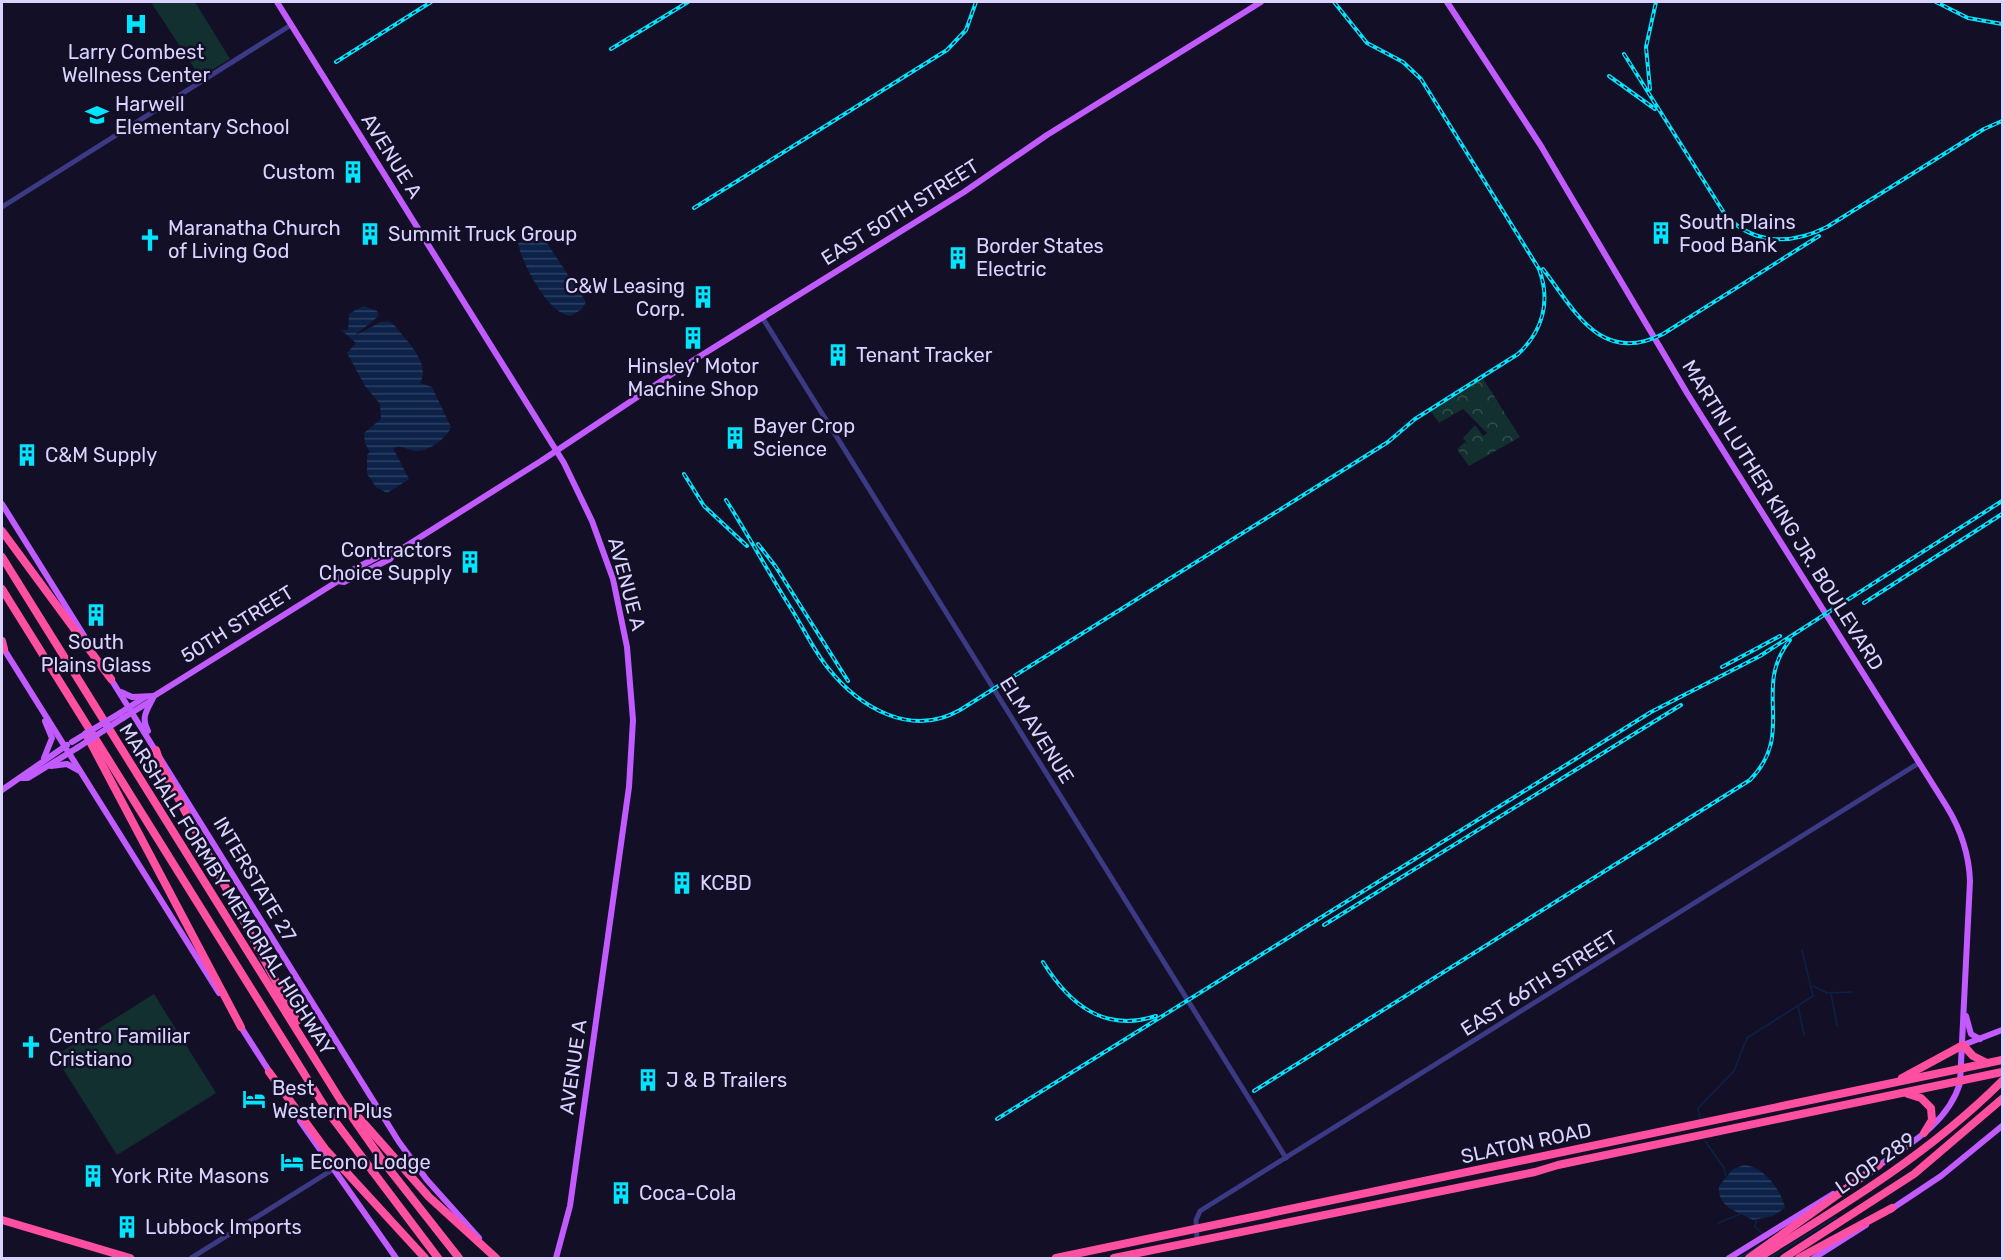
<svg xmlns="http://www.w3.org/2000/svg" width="2004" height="1260" viewBox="0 0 2004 1260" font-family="Rubik,sans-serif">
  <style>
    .forest { fill: url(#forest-crowns) }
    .park { fill: #12302f }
    .water { fill: url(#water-rules) }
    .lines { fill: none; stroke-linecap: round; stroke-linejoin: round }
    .stream { stroke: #0c2248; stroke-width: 1.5 }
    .minor { stroke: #3d3a85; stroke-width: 5 }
    .major { stroke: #c25bff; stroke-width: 6 }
    .highway { stroke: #ff4fa3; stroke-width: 8 }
    .rail-casing { stroke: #00e5ff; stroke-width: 4 }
    .rail { stroke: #130f26; stroke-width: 1.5; stroke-dasharray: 4.5; stroke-linecap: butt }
    .major-bridge { stroke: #c25bff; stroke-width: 6 }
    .labels { text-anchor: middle; stroke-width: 5; stroke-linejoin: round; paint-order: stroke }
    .poi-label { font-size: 20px; fill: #d9d4ff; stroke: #130f26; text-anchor: start }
    .street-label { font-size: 20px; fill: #d9d4ff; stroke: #130f26 }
  </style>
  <defs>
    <pattern id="forest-crowns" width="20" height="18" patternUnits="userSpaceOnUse" patternTransform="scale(1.5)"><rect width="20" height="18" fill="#12302f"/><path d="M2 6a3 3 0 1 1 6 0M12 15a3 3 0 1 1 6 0" fill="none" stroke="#344d4e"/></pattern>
    <pattern id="water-rules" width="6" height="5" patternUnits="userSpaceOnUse" patternTransform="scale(1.5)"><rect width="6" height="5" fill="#0c2248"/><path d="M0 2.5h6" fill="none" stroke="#2f4163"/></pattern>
  </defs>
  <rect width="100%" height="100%" fill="#130f26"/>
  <!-- forest -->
  <polygon class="forest" points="1482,377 1520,437 1469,466 1457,449 1465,442 1468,445 1463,438 1475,425 1483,436 1487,433 1463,409 1439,423 1430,410"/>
  <!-- park -->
  <g class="park">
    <polygon points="151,2 195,2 230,59 200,77"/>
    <polygon points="154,994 216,1093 117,1155 55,1056"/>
  </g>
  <!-- water -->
  <g class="water">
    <path d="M538 235 545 240 586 302 582 309 571 316C548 314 522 264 518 243Z"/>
    <path d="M363 306 377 311 379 316 354 336 381 322 389 321 394 325C405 339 432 364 420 383L432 387 451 427C447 438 428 452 416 451 407 450 402 444 393 448L409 479 387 493 376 487 367 474V455L370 452 365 443 364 433 381 419 380 404 365 386 347 353 356 343 341 330H348L349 314Z"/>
    <path d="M1744 1165C1764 1167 1781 1189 1785 1208L1773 1216 1753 1220C1738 1212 1717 1208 1719 1186L1733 1169Z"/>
  </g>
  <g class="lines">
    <!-- stream -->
    <g class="stream">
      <polyline points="1813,986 1827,993 1852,992"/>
      <polyline points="1831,994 1837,1026"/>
      <polyline points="1798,1006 1804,1035"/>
      <polyline points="1700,1118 1698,1108 1734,1071 1747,1038 1813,996 1802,950"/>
      <polyline points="1705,1141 1724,1168 1726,1176"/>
      <polyline points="1757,1219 1755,1227 1762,1233"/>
      <polyline points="1718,1223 1741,1214"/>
      <polyline points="1739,1258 1764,1243"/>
      <polyline points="1770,1258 1836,1217"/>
    </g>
    <!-- minor -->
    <g class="minor">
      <polyline points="2,207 291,25"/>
      <polyline points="762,317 1286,1158"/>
      <polyline points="1197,1240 1196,1220 1200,1211 1919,763"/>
      <polyline points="191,1258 332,1170"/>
    </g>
    <!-- major -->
    <g class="major">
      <polyline points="277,2 564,463 592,521 613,579 627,647 633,720 629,787 570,1206 556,1258"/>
      <path d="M1447 2 1541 146 1687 393 1947 807C1961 830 1969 854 1970 881L1960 1083C1948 1123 1910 1144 1878 1166"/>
      <polyline points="2,504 88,642"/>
      <polyline points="338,581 344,582 390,559 395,553 541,461 681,368 964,192 1047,135 1261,2"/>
      <polyline points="2,646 219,993"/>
      <polyline points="109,676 399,1142 427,1180 479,1238"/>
      <polyline points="121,692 132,697 154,696"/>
      <polyline points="120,713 145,697"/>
      <polyline points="123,718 149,702"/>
      <path d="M148 731C140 717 148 709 154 696L338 581 341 576 387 552 395 553"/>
      <polyline points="44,758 52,738 45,721"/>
      <polyline points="51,766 67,764 78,770"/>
      <polyline points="22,778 28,778 77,748"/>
      <polyline points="2,790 67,745"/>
      <polyline points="1966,1016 1971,1034 1980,1039"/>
      <polyline points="239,1024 271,1074"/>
      <polyline points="1963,1045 2002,1030"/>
      <polyline points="300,1121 396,1258"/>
      <polyline points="1890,1210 1941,1176 2002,1126"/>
      <polyline points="1729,1258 1833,1194"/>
      <polyline points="1814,1258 1866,1225"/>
    </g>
    <!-- highway -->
    <g class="highway">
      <polyline points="2,531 111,679"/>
      <polyline points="2,557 341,1101 382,1160 459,1258"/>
      <polyline points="2,589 328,1112 438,1258"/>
      <polyline points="2,641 4,649"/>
      <polyline points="86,734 241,1027"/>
      <polyline points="156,750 161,766 297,1021"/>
      <polyline points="269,1072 326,1150 425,1258"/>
      <polyline points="1902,1078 1963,1045 1973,1056 1987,1063"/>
      <polyline points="1908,1094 1921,1098 1931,1108 1932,1120 1924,1133"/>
      <polyline points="353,1111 429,1197 496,1258"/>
      <polyline points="2,1220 130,1258"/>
      <polyline points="1056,1258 2002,1060"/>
      <polyline points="1114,1258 1535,1172 1558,1165 2002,1072"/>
      <polyline points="1749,1258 1879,1165"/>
      <path d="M1758 1258C1844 1205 1930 1153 2002 1081"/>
      <polyline points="1784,1258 1914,1174 2002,1099"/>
      <polyline points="1799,1258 1892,1208"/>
    </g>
    <!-- rail casing -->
    <g class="rail-casing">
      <g id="rail">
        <polyline points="1936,2 1968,18 2002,24"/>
        <polyline points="611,49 688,2"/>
        <path d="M1624 54 1726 216C1755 245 1791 245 1827 227L1984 129 2002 121"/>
        <polyline points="336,62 431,2"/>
        <polyline points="1609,76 1655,109"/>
        <polyline points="1650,89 1646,47 1656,2"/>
        <polyline points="694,208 947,50 966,30 976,2"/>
        <path d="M1543 269C1574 309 1600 366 1663 334L1819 236"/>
        <polyline points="684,474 704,506 747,546"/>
        <path d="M726 500C749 536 769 574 792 610 804 629 814 651 828 668 860 708 911 738 960 710L1388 442 1415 419 1518 354C1543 331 1551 301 1539 269L1421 79 1403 62 1367 43 1334 2"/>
        <polyline points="758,544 776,567 848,681"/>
        <polyline points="1864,603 2002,514"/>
        <polyline points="1722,667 1780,636"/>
        <polyline points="1324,925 1681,705"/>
        <path d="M1043 962C1069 1004 1104 1033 1156 1016"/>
        <path d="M1254 1091 1750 780C1797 732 1751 689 1790 640"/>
        <polyline points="997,1119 1651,712 1760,656 2002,501"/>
      </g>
    </g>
    <!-- rail -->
    <use href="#rail" class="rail"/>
    <!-- major-bridge -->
    <g class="major-bridge">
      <polyline points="72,742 120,713"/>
      <polyline points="77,748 123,718"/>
    </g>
  </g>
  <!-- icons -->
  <defs>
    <g id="hospital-bare" transform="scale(1.8)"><path d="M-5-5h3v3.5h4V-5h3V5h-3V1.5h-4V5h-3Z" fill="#00e5ff" stroke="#130f26" stroke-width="2.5" paint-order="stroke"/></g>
    <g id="school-bare" transform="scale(1.8)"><path d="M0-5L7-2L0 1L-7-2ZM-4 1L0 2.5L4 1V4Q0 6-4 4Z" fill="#00e5ff" stroke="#130f26" stroke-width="2.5" paint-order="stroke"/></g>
    <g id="building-bare" transform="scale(1.8)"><path d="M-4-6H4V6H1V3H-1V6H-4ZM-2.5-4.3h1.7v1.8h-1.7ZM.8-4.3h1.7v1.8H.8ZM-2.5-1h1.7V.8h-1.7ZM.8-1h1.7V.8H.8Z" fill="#00e5ff" stroke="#130f26" stroke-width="2.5" paint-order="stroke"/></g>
    <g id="church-bare" transform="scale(1.8)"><path d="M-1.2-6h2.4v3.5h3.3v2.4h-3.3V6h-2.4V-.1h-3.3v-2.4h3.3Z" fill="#00e5ff" stroke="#130f26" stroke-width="2.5" paint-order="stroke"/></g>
    <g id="hotel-bare" transform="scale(1.8)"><path d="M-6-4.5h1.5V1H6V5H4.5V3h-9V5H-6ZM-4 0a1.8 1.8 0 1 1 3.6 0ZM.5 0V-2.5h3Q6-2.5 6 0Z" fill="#00e5ff" stroke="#130f26" stroke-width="2.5" paint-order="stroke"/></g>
  </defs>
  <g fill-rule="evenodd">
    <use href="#hospital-bare" x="136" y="24"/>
    <use href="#school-bare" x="97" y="115"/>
    <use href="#building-bare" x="353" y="172"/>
    <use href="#building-bare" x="1661" y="233"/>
    <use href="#building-bare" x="370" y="234"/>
    <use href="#church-bare" x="150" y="240"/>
    <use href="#building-bare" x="958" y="258"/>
    <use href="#building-bare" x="703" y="297"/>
    <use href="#building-bare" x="693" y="338"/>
    <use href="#building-bare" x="838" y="355"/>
    <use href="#building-bare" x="735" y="438"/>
    <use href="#building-bare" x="27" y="455"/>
    <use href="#building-bare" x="470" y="562"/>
    <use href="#building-bare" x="96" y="615"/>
    <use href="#building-bare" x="682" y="883"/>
    <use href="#church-bare" x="31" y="1047"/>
    <use href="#building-bare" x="648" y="1080"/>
    <use href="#hotel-bare" x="254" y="1099"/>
    <use href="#hotel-bare" x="292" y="1162"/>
    <use href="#building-bare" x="93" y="1176"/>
    <use href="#building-bare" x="621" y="1193"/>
    <use href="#building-bare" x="127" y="1227"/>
  </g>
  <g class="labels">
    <!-- poi labels -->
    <g class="poi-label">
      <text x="136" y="59" text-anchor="middle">Larry Combest<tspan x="136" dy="23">Wellness Center</tspan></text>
      <text x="115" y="111">Harwell<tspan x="115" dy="23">Elementary School</tspan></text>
      <text x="335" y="179" text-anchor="end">Custom</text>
      <text x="1679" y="229">South Plains<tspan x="1679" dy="23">Food Bank</tspan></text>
      <text x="168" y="235">Maranatha Church<tspan x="168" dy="23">of Living God</tspan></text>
      <text x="388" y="241">Summit Truck Group</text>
      <text x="976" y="253">Border States<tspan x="976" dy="23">Electric</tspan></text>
      <text x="685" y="293" text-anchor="end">C&amp;W Leasing<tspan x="685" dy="23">Corp.</tspan></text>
      <text x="856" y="362">Tenant Tracker</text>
      <text x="693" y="373" text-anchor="middle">Hinsley' Motor<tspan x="693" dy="23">Machine Shop</tspan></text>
      <text x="753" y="433">Bayer Crop<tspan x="753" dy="23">Science</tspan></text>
      <text x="45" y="462">C&amp;M Supply</text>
      <text x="452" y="557" text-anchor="end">Contractors<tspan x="452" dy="23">Choice Supply</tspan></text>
      <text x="96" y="649" text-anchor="middle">South<tspan x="96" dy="23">Plains Glass</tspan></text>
      <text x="700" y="890">KCBD</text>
      <text x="49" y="1043">Centro Familiar<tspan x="49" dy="23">Cristiano</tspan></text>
      <text x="666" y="1087">J &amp; B Trailers</text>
      <text x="272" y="1095">Best<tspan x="272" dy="23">Western Plus</tspan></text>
      <text x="310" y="1169">Econo Lodge</text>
      <text x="111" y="1183">York Rite Masons</text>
      <text x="639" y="1200">Coca-Cola</text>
      <text x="145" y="1234">Lubbock Imports</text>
    </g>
    <!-- street labels -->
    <g class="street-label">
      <text transform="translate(392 156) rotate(58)" y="7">AVENUE A</text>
      <text transform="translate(900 212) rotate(-32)" y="7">EAST 50TH STREET</text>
      <text transform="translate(1783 515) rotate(58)" y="7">MARTIN LUTHER KING JR. BOULEVARD</text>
      <text transform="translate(627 584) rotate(75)" y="7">AVENUE A</text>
      <text transform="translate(237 624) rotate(-32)" y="7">50TH STREET</text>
      <text transform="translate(1037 730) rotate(58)" y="7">ELM AVENUE</text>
      <text transform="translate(255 879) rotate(59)" y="7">INTERSTATE 27</text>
      <text transform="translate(227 889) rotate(58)" y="7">MARSHALL FORMBY MEMORIAL HIGHWAY</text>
      <text transform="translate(1539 983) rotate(-32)" y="7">EAST 66TH STREET</text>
      <text transform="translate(573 1067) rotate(-82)" y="7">AVENUE A</text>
      <text transform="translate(1526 1143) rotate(-12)" y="7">SLATON ROAD</text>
      <text transform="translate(1875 1163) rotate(-35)" y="7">LOOP 289</text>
    </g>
  </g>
  <!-- border -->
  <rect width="2004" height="1260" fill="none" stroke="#d9d4ff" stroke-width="6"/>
</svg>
